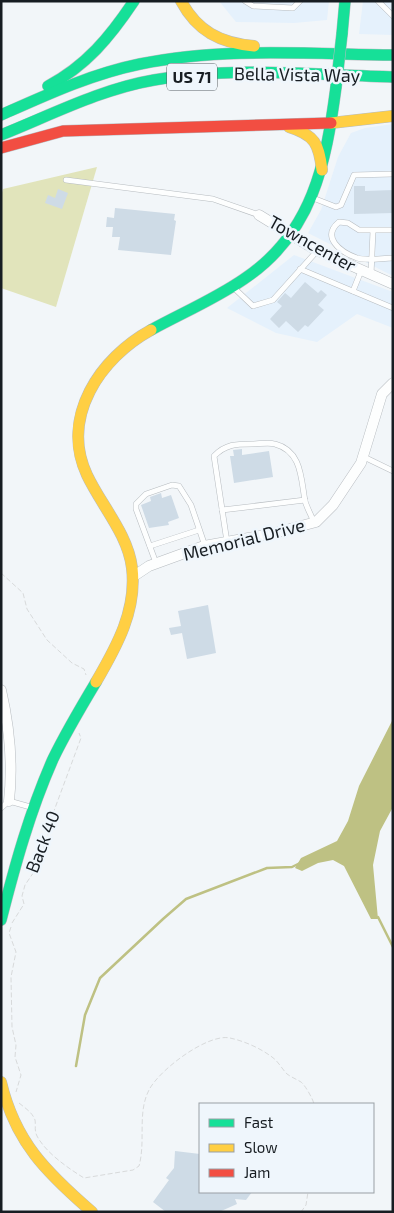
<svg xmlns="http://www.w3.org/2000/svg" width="394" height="1213" viewBox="0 0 394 1213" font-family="'Exo 2',sans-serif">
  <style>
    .built { fill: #e5f1fc }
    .green { fill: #e1e4bb }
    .water { fill: #bec183 }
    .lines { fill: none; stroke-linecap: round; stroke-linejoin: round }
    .stream { stroke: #bec183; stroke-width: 2.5 }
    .building { fill: #cedbe6 }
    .lane-casing { stroke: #b7bcc0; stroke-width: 6 }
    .street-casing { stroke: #b7bcc0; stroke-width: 11 }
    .fast-casing { stroke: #b7bcc0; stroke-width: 12 }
    .slow-casing { stroke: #b7bcc0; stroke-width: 12 }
    .jam-casing { stroke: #b7bcc0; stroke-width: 12 }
    .path { stroke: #d8dadb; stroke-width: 1; stroke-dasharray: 5 2.5; stroke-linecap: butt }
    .lane { stroke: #fdfefe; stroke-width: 5 }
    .street { stroke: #fdfefe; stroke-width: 10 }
    .fast { stroke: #16e098; stroke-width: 11 }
    .slow { stroke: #ffcf43; stroke-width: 11 }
    .jam { stroke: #f24e42; stroke-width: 11 }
    .fast-bridge-casing { stroke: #b7bcc0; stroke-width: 12; stroke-linecap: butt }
    .fast-bridge { stroke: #16e098; stroke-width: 11 }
    .labels { text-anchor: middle; stroke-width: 5; stroke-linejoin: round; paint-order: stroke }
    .shield { fill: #eff6fc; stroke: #585e63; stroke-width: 1 }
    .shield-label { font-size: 16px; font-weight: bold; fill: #171d22 }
    .street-label { font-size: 18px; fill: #171d22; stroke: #eff6fc }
  </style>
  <rect width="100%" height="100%" fill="#f2f6f9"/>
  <!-- built -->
  <g class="built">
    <polygon points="219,1 329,1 327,20 294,23 236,22"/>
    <polygon points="363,1 393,1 393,35 359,34"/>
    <polygon points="393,124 393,276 308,233 321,210 338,157 351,133 365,128"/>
    <polygon points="294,255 393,292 393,328 357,314 317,342 276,333 227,308"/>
  </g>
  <!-- green -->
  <polygon class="green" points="97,167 56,307 1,288 1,196 3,189"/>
  <!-- water -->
  <polygon class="water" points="393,719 393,807 380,831 373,865 378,919 371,919 344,866 333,860 318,863 302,871 295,868 301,858 337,841 348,821 359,786"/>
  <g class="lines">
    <!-- stream -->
    <g class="stream">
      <polyline points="378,917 393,947"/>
      <polyline points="76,1066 85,1015 100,978 163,919 186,899 267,868 292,867 300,863"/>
    </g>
  </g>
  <!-- building -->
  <g class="building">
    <polygon points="354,186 365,186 365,191 393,190 393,213 354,214"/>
    <polygon points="58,189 68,193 62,209 45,203 48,195 55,198"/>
    <polygon points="115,208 175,214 174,220 176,221 171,255 118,250 120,237 112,237 113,227 106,227 107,217 114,218"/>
    <polygon points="305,282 318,293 321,290 327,295 318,305 324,310 308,327 305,325 298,332 286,321 279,328 270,319 282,306 277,302 285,293 291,298"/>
    <polygon points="242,449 242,455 269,451 273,477 234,483 230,456 234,456 233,450"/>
    <polygon points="161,493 162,498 171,495 179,518 168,522 169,525 149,528 141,505 151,501 150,497"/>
    <polygon points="208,605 216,653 187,659 182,633 171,635 169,628 181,626 178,611"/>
    <polygon points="175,1151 200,1154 200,1192 252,1192 246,1200 235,1199 237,1204 219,1212 166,1212 153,1202 169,1180 166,1178 174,1168"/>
  </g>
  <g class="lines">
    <!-- lane casing -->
    <g class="lane-casing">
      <g id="lane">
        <polyline points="245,1 253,6 293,8 300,1"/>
        <polyline points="378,1 393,16"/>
        <polyline points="66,180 213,199 259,215"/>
        <polyline points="313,198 336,207 341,205 354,175 393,174"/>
        <path d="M393 230H359L348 223 339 222C321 237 340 252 357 258 367 261 382 258 393 258"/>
        <polyline points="300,269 393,308"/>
        <polyline points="371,275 373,231"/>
        <polyline points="233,287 253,306 273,300 317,251"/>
        <polyline points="353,291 361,271"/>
        <polyline points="364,457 393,471"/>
        <polyline points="222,510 305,500"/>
        <path d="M227 542 214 456C226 444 236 444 252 444 259 444 269 442 275 444 302 451 301 479 305 501 307 508 311 515 314 522"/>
        <polyline points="150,546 199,530"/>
        <polyline points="156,563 136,509 136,504 146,494 172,485 179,486 191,505 205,546"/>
        <polyline points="1,808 9,801 34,808"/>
      </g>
    </g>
    <!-- street casing -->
    <g class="street-casing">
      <g id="street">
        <polyline points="259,215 316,250 393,284"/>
        <polyline points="134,576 149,566 204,546 271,534 316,522 333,505 361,463 382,394 393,383"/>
        <path d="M1 690C9 725 13 765 9 801"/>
      </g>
    </g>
    <!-- fast casing -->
    <g class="fast-casing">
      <g id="fast">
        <polyline points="342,34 345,1"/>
        <path d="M48 86C86 66 110 37 134 1"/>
        <path d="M1 115C46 95 91 74 140 64 223 47 309 54 393 55"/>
        <path d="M1 135C51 115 101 89 154 80 233 66 314 75 393 77"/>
        <path d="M151 330C182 313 215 299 244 279 313 233 326 163 336 87"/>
        <path d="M1 920C15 865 30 811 53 759 66 732 81 707 96 682"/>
      </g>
    </g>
    <!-- slow casing -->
    <g class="slow-casing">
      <g id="slow">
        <path d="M181 1C197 31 220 43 254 46"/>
        <polyline points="331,123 393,116"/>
        <path d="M289 127C315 135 319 144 322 170"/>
        <path d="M96 682C117 646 137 610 132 568 128 534 101 505 87 475 60 417 100 358 151 330"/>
        <path d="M1 1082C15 1142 47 1173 92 1212"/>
      </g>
    </g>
    <!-- jam casing -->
    <g class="jam-casing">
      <polyline id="jam" points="1,148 63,131 331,123"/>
    </g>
    <!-- path -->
    <g class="path">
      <polyline points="1,573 23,593 27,609 47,640 72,663 84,669 86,675"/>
      <polyline points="12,923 24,904 22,896 25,885 38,866 48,835 48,827 81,738 79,733"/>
      <polyline points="11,927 9,933 16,952 11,977 12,1027 16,1045 15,1057 21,1075 16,1092"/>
      <path d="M19 1103C25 1108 32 1112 35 1120 36 1125 34 1130 37 1136 46 1153 68 1168 84 1178L133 1170 139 1166C146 1141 137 1113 149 1090 159 1070 208 1033 230 1038 244 1041 260 1048 272 1057 278 1061 282 1069 287 1074 291 1077 296 1079 301 1082 305 1085 313 1099 314 1104"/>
      <polyline points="301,1212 306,1205 308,1192"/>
    </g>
    <!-- lane -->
    <use href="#lane" class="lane"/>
    <!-- street -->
    <use href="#street" class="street"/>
    <!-- fast -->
    <use href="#fast" class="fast"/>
    <!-- slow -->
    <use href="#slow" class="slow"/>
    <!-- jam -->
    <use href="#jam" class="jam"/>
    <!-- fast-bridge casing -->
    <g class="fast-bridge-casing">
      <polyline id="fast-bridge" points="336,87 342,34"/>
    </g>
    <!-- fast-bridge -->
    <use href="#fast-bridge" class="fast-bridge"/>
  </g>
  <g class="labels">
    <!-- shield labels -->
    <rect class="shield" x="167" y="63.5" width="50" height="27" rx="4"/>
    <g class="shield-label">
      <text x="192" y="83">US 71</text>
    </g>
    <!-- street labels -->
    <g class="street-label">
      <text transform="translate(297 75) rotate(1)" y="6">Bella Vista Way</text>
      <text transform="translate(312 244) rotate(29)" y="6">Towncenter</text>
      <text transform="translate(244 540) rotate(-14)" y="6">Memorial Drive</text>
      <text transform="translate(43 842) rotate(-69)" y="6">Back 40</text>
    </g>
  </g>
  <!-- border -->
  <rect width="394" height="1213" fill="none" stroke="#171d22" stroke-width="5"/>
  <!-- legend -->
  <rect x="199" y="1103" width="175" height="90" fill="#eff6fc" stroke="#999fa5"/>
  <rect x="209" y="1119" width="25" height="8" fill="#16e098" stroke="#999fa5"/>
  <text x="244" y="1128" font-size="15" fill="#171d22">Fast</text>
  <rect x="209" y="1144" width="25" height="8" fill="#ffcf43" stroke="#999fa5"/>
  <text x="244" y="1153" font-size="15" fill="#171d22">Slow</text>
  <rect x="209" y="1169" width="25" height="8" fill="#f24e42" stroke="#999fa5"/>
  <text x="244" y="1178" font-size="15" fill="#171d22">Jam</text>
</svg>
